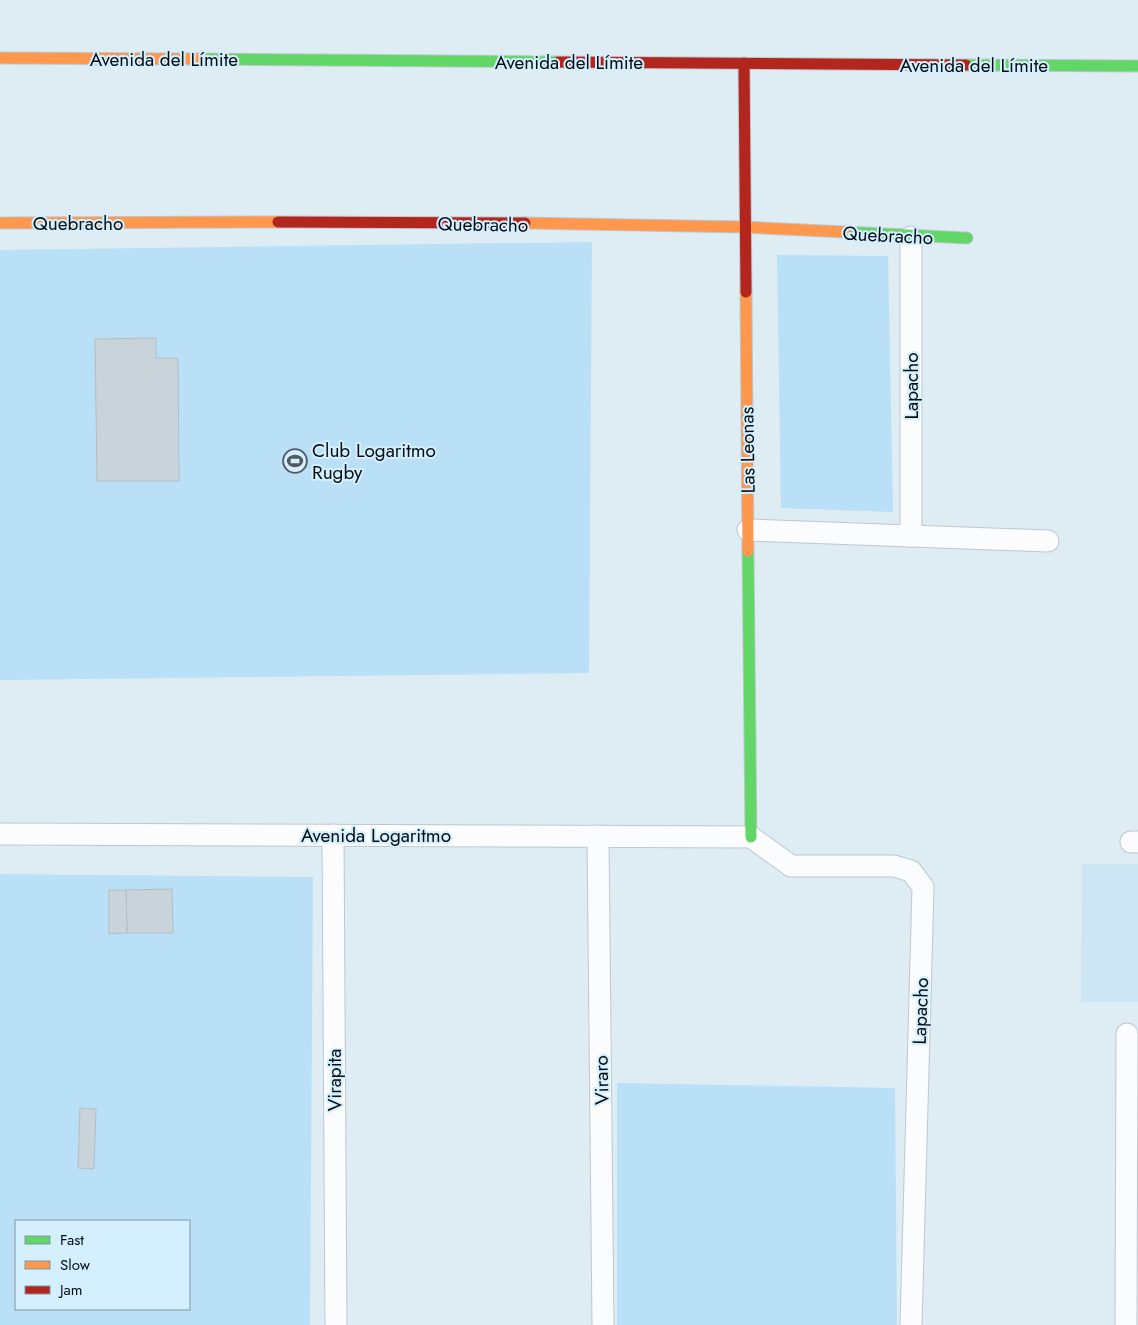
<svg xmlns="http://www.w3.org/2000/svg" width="1138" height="1325" viewBox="0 0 1138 1325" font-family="Jost,sans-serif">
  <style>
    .built { fill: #cde6f3 }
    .green { fill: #b9e0f6; fill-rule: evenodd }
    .building { fill: #c8d4da; stroke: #b3bec4 }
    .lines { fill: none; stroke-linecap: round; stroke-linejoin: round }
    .street-casing { stroke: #bdc8ce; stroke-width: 23 }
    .fast-casing { stroke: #bdc8ce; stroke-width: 13 }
    .slow-casing { stroke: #bdc8ce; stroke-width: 13 }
    .jam-casing { stroke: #bdc8ce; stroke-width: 13 }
    .street { stroke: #fafcfd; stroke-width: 21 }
    .fast { stroke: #63d668; stroke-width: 11 }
    .slow { stroke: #ff974d; stroke-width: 11 }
    .jam { stroke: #b3261e; stroke-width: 11 }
    .labels { text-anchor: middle; stroke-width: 4; stroke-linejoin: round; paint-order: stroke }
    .street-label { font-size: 19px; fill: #050d12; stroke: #d4effe }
    .poi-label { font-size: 19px; fill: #050d12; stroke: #d4effe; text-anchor: start }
  </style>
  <rect width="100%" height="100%" fill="#deecf4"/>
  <!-- built -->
  <polygon class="built" points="1082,864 1138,864 1138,1002 1081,1002"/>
  <!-- green -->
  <g class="green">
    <polygon points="592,242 589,673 0,680 0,250"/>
    <polygon points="777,255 888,256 893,512 781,508"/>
    <path d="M0 874 313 877 310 1325H0ZM16 1221H189V1309H16Z"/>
    <polygon points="617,1083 895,1088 897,1325 617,1325"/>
  </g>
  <!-- building -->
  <g class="building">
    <polygon points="156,338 156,358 178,358 179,481 97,481 95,339"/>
    <polygon points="172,889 173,933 127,933 126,890"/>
    <polygon points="109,890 126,890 127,933 109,934"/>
    <polygon points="80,1108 96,1109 94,1169 78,1168"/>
  </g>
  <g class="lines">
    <!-- street casing -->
    <g class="street-casing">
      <g id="street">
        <polyline points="748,530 1048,541"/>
        <polyline points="911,536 911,237"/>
        <polyline points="0,834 751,837 791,866 894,866 911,871 923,887 911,1325"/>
        <polyline points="333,835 336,1325"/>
        <polyline points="598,836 603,1325"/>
        <polyline points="1131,842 1138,842"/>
        <polyline points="1126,1325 1127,1034"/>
      </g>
    </g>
    <!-- fast casing -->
    <g class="fast-casing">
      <g id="fast">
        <polyline points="200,59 558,62"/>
        <polyline points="966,65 1138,66"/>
        <polyline points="845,232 967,238"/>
        <polyline points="748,551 751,837"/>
      </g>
    </g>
    <!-- slow casing -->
    <g class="slow-casing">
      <g id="slow">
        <polyline points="0,58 200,59"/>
        <polyline points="0,223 278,222"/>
        <polyline points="525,223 743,227 845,232"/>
        <polyline points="746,292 748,551"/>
      </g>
    </g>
    <!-- jam casing -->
    <g class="jam-casing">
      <g id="jam">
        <polyline points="558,62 966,65"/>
        <polyline points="744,63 746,292"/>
        <polyline points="278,222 525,223"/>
      </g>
    </g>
    <!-- street -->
    <use href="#street" class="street"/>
    <!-- fast -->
    <use href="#fast" class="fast"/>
    <!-- slow -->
    <use href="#slow" class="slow"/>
    <!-- jam -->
    <use href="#jam" class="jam"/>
  </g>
  <!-- icons -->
  <defs>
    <g id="stadium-ring" transform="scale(1.25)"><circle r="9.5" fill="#d4effe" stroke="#515b61" stroke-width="1.5"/><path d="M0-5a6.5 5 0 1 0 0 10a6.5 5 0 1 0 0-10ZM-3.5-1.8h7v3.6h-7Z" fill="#515b61"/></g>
  </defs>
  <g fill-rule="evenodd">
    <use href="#stadium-ring" x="295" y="461"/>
  </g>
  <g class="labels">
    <!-- street labels -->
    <g class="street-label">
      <text x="164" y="66">Avenida del Límite</text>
      <text x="569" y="69">Avenida del Límite</text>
      <text x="974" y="72">Avenida del Límite</text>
      <text x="78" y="230">Quebracho</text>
      <text transform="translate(483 224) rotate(1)" y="7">Quebracho</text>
      <text transform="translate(888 235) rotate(3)" y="7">Quebracho</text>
      <text transform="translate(911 386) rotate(-90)" y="7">Lapacho</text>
      <text transform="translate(747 450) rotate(-91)" y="7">Las Leonas</text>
      <text x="376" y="842">Avenida Logaritmo</text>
      <text transform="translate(920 1011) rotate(-88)" y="7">Lapacho</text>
      <text transform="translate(334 1080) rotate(-90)" y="7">Virapita</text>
      <text transform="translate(601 1080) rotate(-91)" y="7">Viraro</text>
    </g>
    <!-- poi labels -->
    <g class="poi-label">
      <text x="312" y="457">Club Logaritmo<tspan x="312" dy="22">Rugby</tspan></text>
    </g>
  </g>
  <!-- legend -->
  <rect x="15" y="1220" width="175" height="90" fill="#d4effe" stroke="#8195a0"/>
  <rect x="25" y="1236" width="25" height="8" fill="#63d668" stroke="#8195a0"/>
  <text x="60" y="1245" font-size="15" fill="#050d12">Fast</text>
  <rect x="25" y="1261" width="25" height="8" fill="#ff974d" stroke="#8195a0"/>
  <text x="60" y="1270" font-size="15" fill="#050d12">Slow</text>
  <rect x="25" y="1286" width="25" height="8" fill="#b3261e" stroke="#8195a0"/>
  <text x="60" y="1295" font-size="15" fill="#050d12">Jam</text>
</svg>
